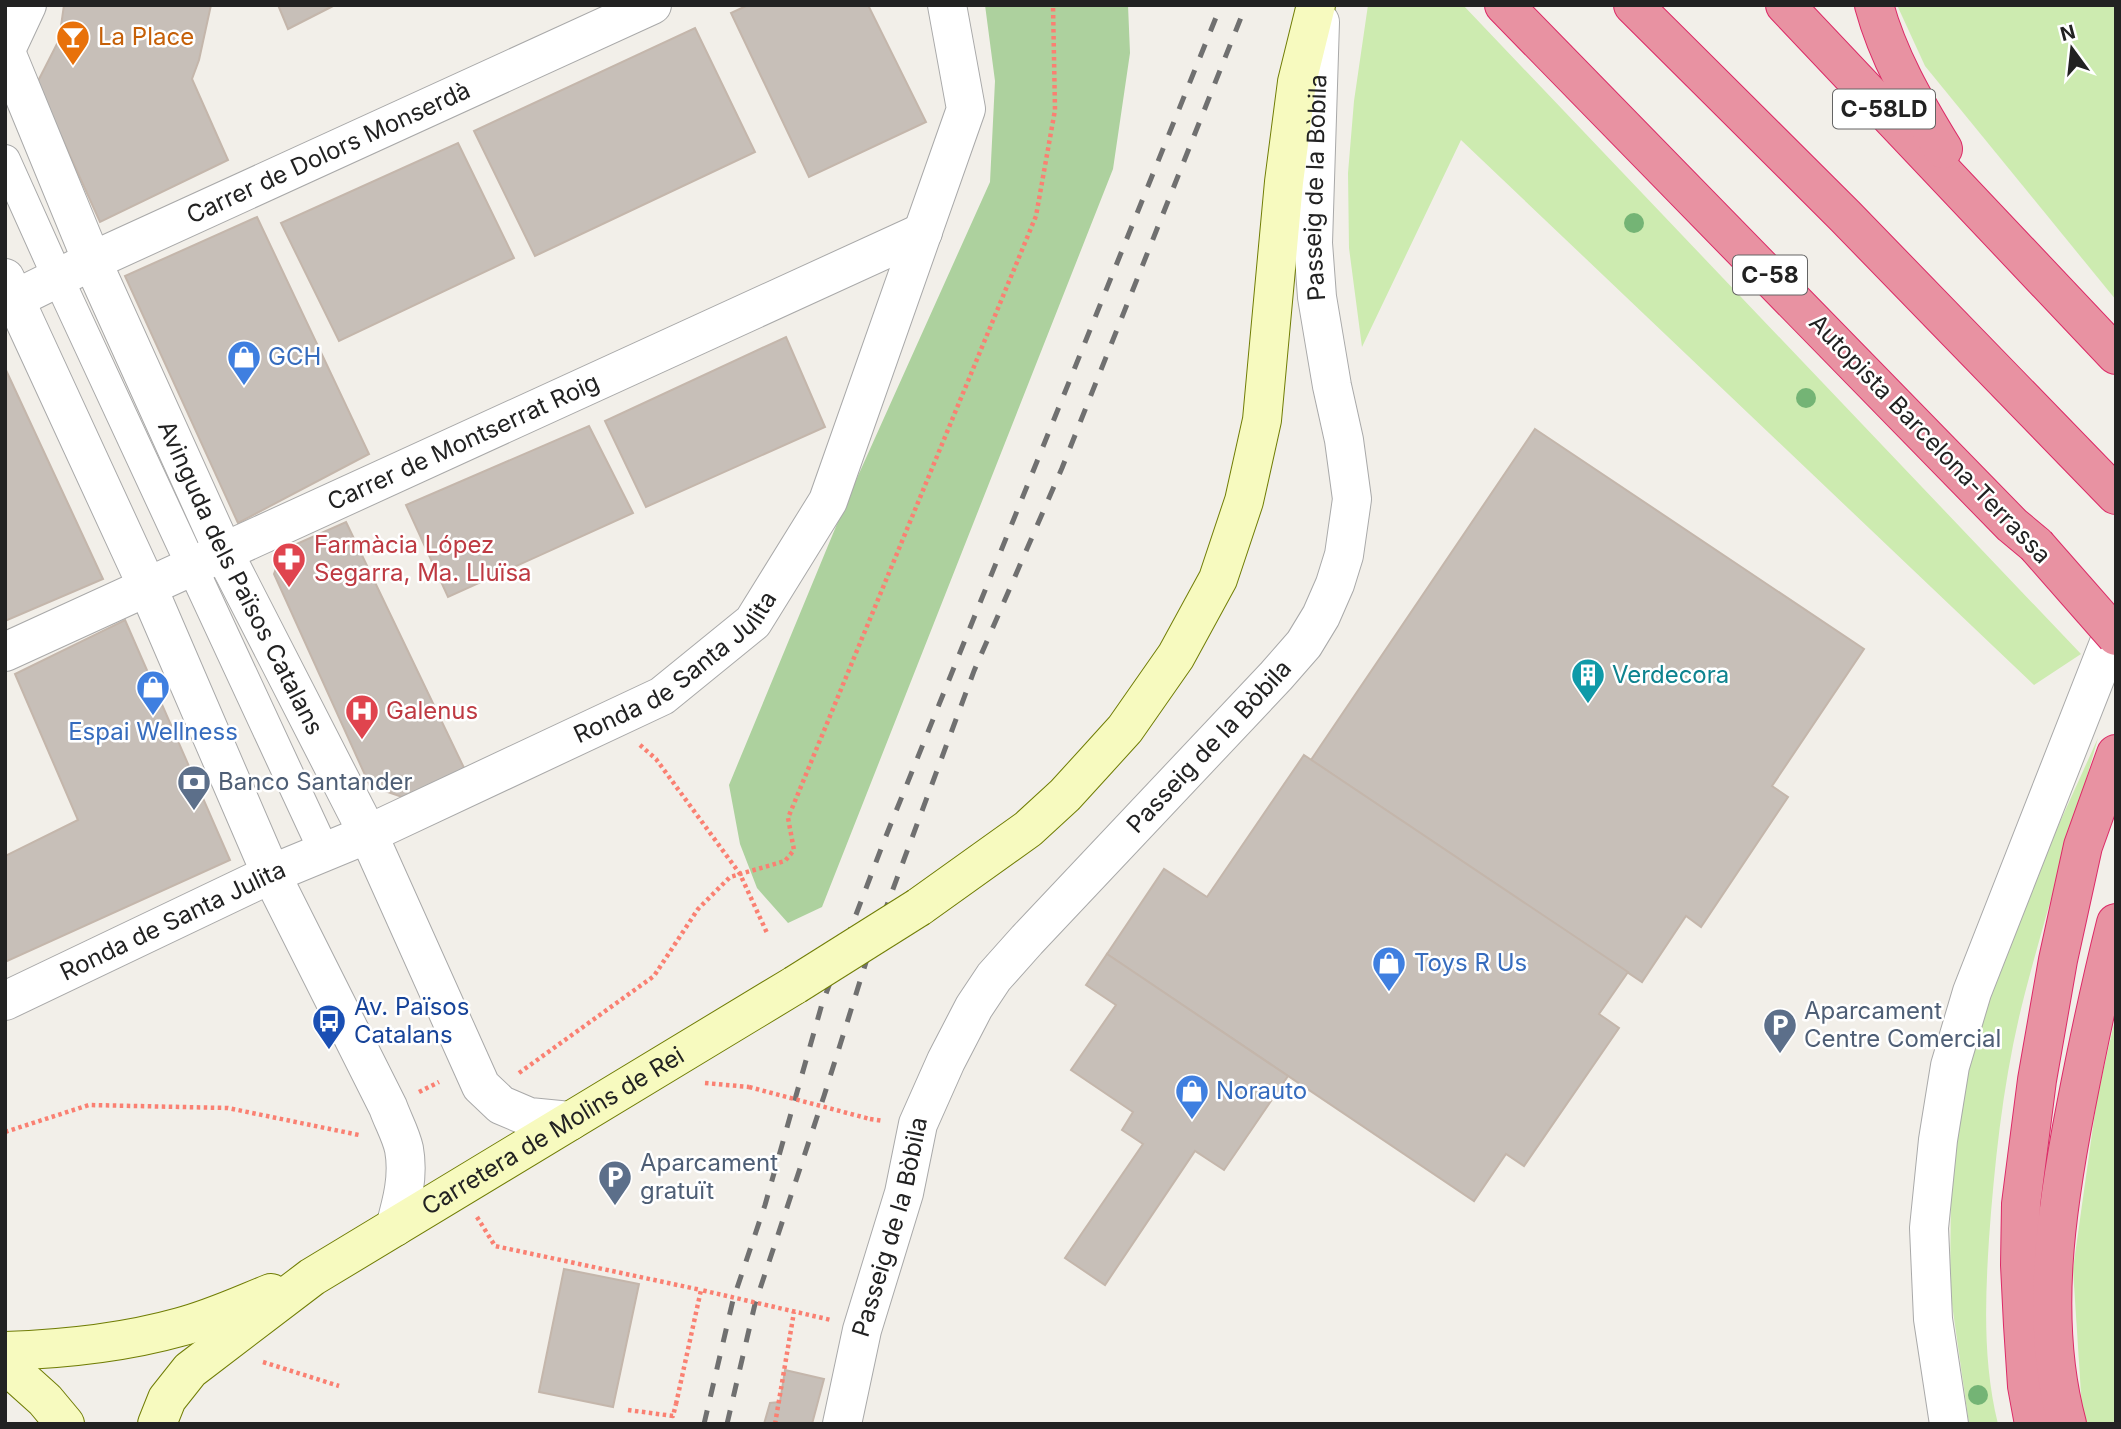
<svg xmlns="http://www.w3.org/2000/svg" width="2121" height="1429" viewBox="0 0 2121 1429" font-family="Inter,sans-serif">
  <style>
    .grass { fill: #cdebb0 }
    .forest { fill: #add19e }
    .building { fill: #c7bfb8; stroke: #c4b6ab; stroke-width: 2 }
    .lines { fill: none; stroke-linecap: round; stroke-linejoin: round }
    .pedestrian-casing { stroke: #a9a9a9; stroke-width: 32 }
    .minor-casing { stroke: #a9a9a9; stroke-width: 40 }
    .tertiary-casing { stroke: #a9a9a9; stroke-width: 40 }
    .secondary-casing { stroke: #707d05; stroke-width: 40 }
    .motorway-casing { stroke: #dc2a67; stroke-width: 40 }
    .path { stroke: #fa8072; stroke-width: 4.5; stroke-dasharray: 3.5 3.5; stroke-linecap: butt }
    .pedestrian { stroke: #fff; stroke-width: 30 }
    .minor { stroke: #fff; stroke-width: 38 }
    .tertiary { stroke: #fff; stroke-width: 38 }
    .secondary { stroke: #f7fabf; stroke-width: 38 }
    .motorway { stroke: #e892a2; stroke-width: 38 }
    .rail { stroke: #707070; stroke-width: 5; stroke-dasharray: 14 14; stroke-linecap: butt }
    .secondary-bridge-casing { stroke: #707d05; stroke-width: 40; stroke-linecap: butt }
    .motorway-bridge-casing { stroke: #dc2a67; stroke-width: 40; stroke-linecap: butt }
    .path-bridge { stroke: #fa8072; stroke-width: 4.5; stroke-dasharray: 3.5 3.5; stroke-linecap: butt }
    .secondary-bridge { stroke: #f7fabf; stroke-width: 38 }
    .motorway-bridge { stroke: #e892a2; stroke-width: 38 }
    .tree { fill: #74b475 }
    .labels { text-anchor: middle; stroke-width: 5; stroke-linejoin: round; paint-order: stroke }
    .shield { fill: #fff; stroke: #646464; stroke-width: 2 }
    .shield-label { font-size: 23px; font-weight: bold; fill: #222 }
    .food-label { font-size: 24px; fill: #c56008; stroke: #fff; text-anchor: start }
    .street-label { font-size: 24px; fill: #222; stroke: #fff }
    .shop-label { font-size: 24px; fill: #366cbe; stroke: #fff; text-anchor: start }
    .health-label { font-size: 24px; fill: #be3a42; stroke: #fff; text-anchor: start }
    .culture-label { font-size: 24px; fill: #0d838f; stroke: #fff; text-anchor: start }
    .service-label { font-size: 24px; fill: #4e5e75; stroke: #fff; text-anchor: start }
    .transit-label { font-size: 24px; fill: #164399; stroke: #fff; text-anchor: start }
  </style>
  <rect width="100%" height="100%" fill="#f2efe9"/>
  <!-- grass -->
  <g class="grass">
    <polygon points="1368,5 1463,5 2081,654 2034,685 1461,140 1362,347 1349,248 1348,173 1354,101"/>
    <polygon points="1897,5 2116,5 2116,300 1925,66"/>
    <path d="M2098 738C2074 823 2047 908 2025 993 2004 1073 1995 1157 1989 1239 1985 1302 1983 1363 1998 1424H1969L1950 1290 1951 1186 1957 1127 1972 1039 1997 961Z"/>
    <polygon points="2116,1015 2116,1424 2086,1424 2082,1409 2073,1269 2097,1098"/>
  </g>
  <!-- forest -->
  <polygon class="forest" points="985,5 1128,5 1130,53 1113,169 822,907 788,923 757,888 740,844 729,785 844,507 990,182 995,81"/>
  <!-- building -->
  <g class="building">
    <polygon points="64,5 211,5 199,60 192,79 228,160 100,222 37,83 59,40"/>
    <polygon points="278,5 335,5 288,29"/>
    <polygon points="748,5 868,5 926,122 809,177 731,13"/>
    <polygon points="695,28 755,152 535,256 474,131"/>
    <polygon points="458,143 514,258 339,341 281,223"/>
    <polygon points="257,217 369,454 238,523 125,276"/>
    <polygon points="786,337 825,427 646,507 605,421"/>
    <polygon points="5,368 103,579 5,621"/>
    <polygon points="589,426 633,513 448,597 406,505"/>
    <polygon points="1535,429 1864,649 1772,786 1788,797 1701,927 1686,916 1642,982 1311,760"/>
    <polygon points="346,522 465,770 402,797 370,786 274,574 283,550"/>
    <polygon points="125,620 230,860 5,962 5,856 78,820 15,674"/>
    <polygon points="1304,755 1628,972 1599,1014 1619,1028 1524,1166 1506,1154 1474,1201 1107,954 1164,869 1207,897"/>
    <polygon points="1107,954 1288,1076 1224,1170 1195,1151 1105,1285 1065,1258 1143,1144 1122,1130 1133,1112 1071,1070 1116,1005 1086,985"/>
    <polygon points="564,1269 639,1284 613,1407 539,1392"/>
    <polygon points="785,1370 824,1379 812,1424 764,1424 770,1403 780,1402"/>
  </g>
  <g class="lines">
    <!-- pedestrian casing -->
    <g class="pedestrian-casing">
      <polyline id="pedestrian" points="5,160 58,278 324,851"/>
    </g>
    <!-- minor casing -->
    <g class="minor-casing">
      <g id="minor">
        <path id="s1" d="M5 304 92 261 652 5"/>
        <path id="s2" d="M5 652 923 232"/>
        <path id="s3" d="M5 1001 271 874 368 834 662 696 753 622 828 501 966 109 947 5"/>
        <path id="s4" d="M842 1424 862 1330 904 1193 918 1124 946 1061 974 1007 994 977 1027 940 1276 676 1304 644 1321 616 1335 584 1344 555 1352 499 1344 440 1332 386 1317 297 1313 243 1320 22"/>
      </g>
    </g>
    <!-- tertiary casing -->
    <g class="tertiary-casing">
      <g id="tertiary">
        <polyline points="5,52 27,5"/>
        <path id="s5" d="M6 52 92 261 223 551 368 834 481 1086 501 1105 529 1117 570 1121"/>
        <path d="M5 278 147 586 271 874 388 1107C393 1121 401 1135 404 1149 409 1176 402 1202 395 1227"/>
        <polyline points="1949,1424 1933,1319 1929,1228 1938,1140 1950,1066 1972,992 2116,625"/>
      </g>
    </g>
    <!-- secondary casing -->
    <g class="secondary-casing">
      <g id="secondary">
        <polyline points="919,907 1028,829 1065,795 1096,761 1125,729 1176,656 1218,579 1244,501 1262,420 1284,182 1297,82 1316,5"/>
        <path d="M5 1351C64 1349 123 1343 180 1327 211 1319 241 1305 271 1293"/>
        <polyline points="5,1364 45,1400 65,1424"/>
        <path id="s6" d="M157 1424 167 1399 190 1370 312 1277 795 985"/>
      </g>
    </g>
    <!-- motorway casing -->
    <g class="motorway-casing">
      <g id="motorway">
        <polyline points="1504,5 2012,525 2036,545"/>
        <polyline points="1633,5 1845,216 2116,495"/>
        <polyline points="1785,5 2116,355"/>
        <path d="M1874 5C1888 57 1915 103 1943 149"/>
        <polyline points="2034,1424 2027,1386 2023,1325 2020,1265 2021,1204 2037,1080 2058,960 2083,846 2116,754"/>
        <path d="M2067 1424C2039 1320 2056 1209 2076 1106 2088 1044 2101 983 2116 923"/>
      </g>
    </g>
    <!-- path -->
    <g class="path">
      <polyline points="640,745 656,759 740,874 767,933"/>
      <polyline points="519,1073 654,976 698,909 730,877 785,861 794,850 788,818 1036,216 1055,110 1053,5"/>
      <polyline points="705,1083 749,1087"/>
      <polyline points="419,1092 439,1082"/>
      <polyline points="870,1119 883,1121"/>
      <polyline points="5,1132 89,1105 228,1108 359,1135 361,1133"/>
      <polyline points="477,1217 495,1246 701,1290"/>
      <polyline points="263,1362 339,1386"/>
      <polyline points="628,1410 673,1416 676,1404"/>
      <polyline points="775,1424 794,1312"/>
    </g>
    <!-- pedestrian -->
    <use href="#pedestrian" class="pedestrian"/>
    <!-- minor -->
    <use href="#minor" class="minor"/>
    <!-- tertiary -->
    <use href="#tertiary" class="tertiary"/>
    <!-- secondary -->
    <use href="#secondary" class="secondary"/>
    <!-- motorway -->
    <use href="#motorway" class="motorway"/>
    <!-- rail -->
    <g class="rail">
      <polyline points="704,1424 733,1300 765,1205 822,1004 884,841 1221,5"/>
      <polyline points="727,1424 755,1304 824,1096 867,959 974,671 1062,468 1246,5"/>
    </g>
    <!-- secondary-bridge casing -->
    <g class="secondary-bridge-casing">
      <polyline id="secondary-bridge" points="795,985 919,907"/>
    </g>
    <!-- motorway-bridge casing -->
    <g class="motorway-bridge-casing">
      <polyline id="motorway-bridge" points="2036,545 2116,636"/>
    </g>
    <!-- path-bridge -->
    <g class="path-bridge">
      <polyline points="749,1087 870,1119"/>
      <polyline points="676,1404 701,1290 831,1320"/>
    </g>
    <!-- secondary-bridge -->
    <use href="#secondary-bridge" class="secondary-bridge"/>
    <!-- motorway-bridge -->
    <use href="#motorway-bridge" class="motorway-bridge"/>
  </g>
  <!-- trees -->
  <g class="tree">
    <circle cx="1634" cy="223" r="10"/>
    <circle cx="1806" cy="398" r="10"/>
    <circle cx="1978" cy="1395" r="10"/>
  </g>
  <!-- icons -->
  <defs>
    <g id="bar-pin" transform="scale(1.75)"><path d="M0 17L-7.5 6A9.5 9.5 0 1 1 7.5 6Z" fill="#e8710a" stroke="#fff"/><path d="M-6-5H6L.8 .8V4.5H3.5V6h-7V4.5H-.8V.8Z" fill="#fff"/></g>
    <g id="shop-pin" transform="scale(1.75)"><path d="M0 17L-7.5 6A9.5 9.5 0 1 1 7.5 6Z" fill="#3f7fe0" stroke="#fff"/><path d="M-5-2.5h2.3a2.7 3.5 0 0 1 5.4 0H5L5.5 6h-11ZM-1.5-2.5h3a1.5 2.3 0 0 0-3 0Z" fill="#fff"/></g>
    <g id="pharmacy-pin" transform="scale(1.75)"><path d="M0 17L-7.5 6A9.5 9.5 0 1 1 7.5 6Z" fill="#e0444e" stroke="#fff"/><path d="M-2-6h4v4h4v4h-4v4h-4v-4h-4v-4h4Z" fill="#fff"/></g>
    <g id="building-pin" transform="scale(1.75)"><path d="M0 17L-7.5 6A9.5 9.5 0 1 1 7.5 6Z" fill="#0f9aa8" stroke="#fff"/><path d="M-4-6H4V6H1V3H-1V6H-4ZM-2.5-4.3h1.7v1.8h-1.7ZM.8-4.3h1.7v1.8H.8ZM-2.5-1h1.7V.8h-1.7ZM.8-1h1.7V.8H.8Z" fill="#fff"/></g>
    <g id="hospital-pin" transform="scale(1.75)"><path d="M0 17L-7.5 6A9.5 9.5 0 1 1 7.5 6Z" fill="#e0444e" stroke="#fff"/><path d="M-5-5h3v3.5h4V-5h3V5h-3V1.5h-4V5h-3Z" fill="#fff"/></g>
    <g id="bank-pin" transform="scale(1.75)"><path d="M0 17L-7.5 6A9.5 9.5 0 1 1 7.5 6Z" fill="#5c6f8a" stroke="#fff"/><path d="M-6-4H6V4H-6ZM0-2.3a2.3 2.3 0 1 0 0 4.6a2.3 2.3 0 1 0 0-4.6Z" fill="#fff"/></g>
    <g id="bus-pin" transform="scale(1.75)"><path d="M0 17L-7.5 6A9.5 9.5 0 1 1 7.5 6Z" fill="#1a4fb4" stroke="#fff"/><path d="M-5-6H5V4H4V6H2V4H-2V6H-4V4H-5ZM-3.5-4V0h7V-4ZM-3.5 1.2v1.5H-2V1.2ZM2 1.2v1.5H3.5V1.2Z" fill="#fff"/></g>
    <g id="parking-pin" transform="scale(1.75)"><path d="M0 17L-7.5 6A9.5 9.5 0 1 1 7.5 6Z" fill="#5c6f8a" stroke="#fff"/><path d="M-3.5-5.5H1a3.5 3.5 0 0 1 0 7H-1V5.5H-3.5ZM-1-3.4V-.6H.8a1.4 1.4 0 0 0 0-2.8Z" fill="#fff"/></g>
  </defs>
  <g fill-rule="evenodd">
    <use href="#bar-pin" x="73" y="37"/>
    <use href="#shop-pin" x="244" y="357"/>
    <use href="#pharmacy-pin" x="289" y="559"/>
    <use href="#building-pin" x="1588" y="675"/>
    <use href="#shop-pin" x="153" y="687"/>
    <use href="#hospital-pin" x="362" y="711"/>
    <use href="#bank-pin" x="194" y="782"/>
    <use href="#shop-pin" x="1389" y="963"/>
    <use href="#bus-pin" x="329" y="1021"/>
    <use href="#parking-pin" x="1780" y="1025"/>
    <use href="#shop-pin" x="1192" y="1091"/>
    <use href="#parking-pin" x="615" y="1177"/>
  </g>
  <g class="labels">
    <!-- shield labels -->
    <g class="shield">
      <rect x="1833" y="89.5" width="102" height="39" rx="5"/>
      <rect x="1733" y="255.5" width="74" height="39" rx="5"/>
    </g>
    <g class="shield-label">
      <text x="1884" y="117">C-58LD</text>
      <text x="1770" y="283">C-58</text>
    </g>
    <!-- food labels -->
    <g class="food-label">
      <text x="98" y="45">La Place</text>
    </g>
    <!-- street labels -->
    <g class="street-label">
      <text dy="8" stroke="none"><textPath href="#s1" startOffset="357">Carrer de Dolors Monserdà</textPath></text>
      <text dy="8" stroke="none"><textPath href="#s4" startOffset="1400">Passeig de la Bòbila</textPath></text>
      <text transform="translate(1930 439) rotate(46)" y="8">Autopista Barcelona-Terrassa</text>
      <text dy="8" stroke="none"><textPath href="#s2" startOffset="504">Carrer de Montserrat Roig</textPath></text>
      <text dy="8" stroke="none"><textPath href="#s5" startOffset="576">Avinguda dels Països Catalans</textPath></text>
      <text dy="8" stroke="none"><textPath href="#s3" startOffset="752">Ronda de Santa Julita</textPath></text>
      <text dy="8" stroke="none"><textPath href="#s4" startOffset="791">Passeig de la Bòbila</textPath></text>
      <text dy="8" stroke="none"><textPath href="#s3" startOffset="186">Ronda de Santa Julita</textPath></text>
      <text dy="8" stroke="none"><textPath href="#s6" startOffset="499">Carretera de Molins de Rei</textPath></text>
      <text dy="8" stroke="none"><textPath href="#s4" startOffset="203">Passeig de la Bòbila</textPath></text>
    </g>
    <!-- shop labels -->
    <g class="shop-label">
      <text x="268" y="365">GCH</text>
      <text x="153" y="740" text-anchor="middle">Espai Wellness</text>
      <text x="1414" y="971">Toys R Us</text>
      <text x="1216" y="1099">Norauto</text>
    </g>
    <!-- health labels -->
    <g class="health-label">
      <text x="314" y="553">Farmàcia López<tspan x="314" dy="28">Segarra, Ma. Lluïsa</tspan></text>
      <text x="386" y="719">Galenus</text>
    </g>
    <!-- culture labels -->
    <g class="culture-label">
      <text x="1612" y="683">Verdecora</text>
    </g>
    <!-- service labels -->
    <g class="service-label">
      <text x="218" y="790">Banco Santander</text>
      <text x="1804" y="1019">Aparcament<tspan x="1804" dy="28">Centre Comercial</tspan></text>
      <text x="640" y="1171">Aparcament<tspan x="640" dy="28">gratuït</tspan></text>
    </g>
    <!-- transit labels -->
    <g class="transit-label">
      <text x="354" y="1015">Av. Països<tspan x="354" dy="28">Catalans</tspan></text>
    </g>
  </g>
  <!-- border -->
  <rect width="2121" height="1429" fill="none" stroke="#222222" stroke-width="14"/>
  <!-- north arrow -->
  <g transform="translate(2072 49) rotate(345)" stroke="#ffffff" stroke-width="5" paint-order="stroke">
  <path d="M0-5L12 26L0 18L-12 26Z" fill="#222222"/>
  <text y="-10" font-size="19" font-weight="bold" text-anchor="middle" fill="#222222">N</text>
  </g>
</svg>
